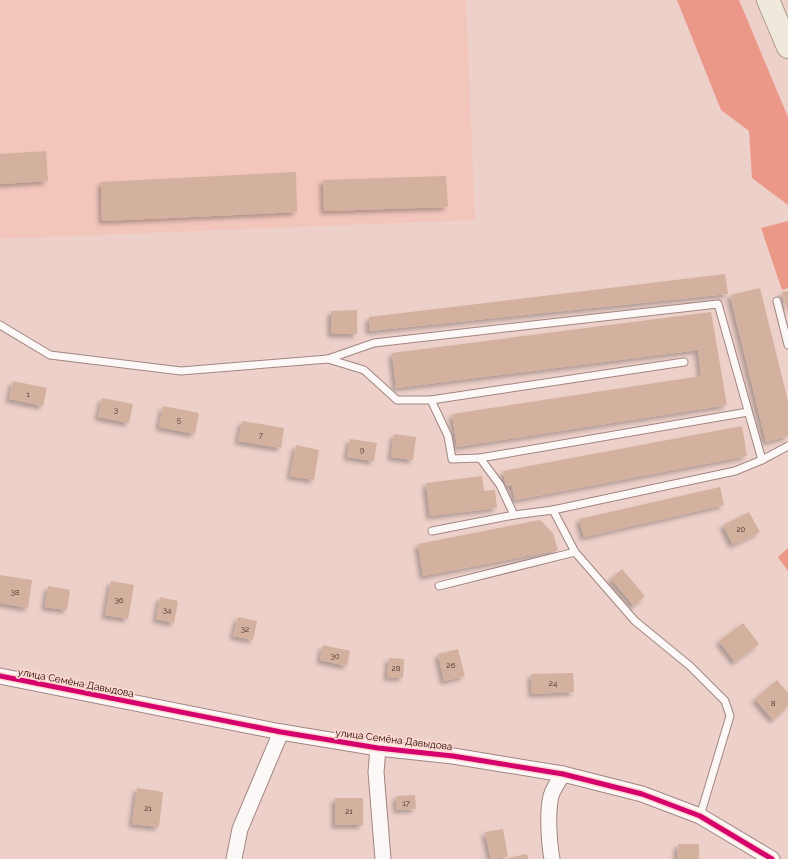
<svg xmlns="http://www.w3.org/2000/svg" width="788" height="859" viewBox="0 0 788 859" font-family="Raleway,sans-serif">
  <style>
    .built { fill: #f2c6bb }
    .forest { fill: #ec9888 }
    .building { fill: #d3b19e; filter: url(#shadow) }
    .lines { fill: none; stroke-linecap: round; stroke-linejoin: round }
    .lane-casing { stroke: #a18680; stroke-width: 9 }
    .street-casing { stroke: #a18680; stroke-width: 17 }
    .primary-casing { stroke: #b29e89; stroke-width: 24 }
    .lane { stroke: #fcf8f7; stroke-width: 7 }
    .street { stroke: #fcf8f7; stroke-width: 15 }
    .primary { stroke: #efe8dd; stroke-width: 22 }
    .cycleway-casing { stroke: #fdd8d0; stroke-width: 8 }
    .cycleway { stroke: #d6006c; stroke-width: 5 }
    .labels { text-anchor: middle; stroke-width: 3.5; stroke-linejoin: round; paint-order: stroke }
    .number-label { font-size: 8px; fill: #4c2e28 }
    .street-label { font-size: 10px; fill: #1f0301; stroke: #fdd8d0 }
  </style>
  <defs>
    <filter id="shadow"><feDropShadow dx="-3.5" dy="3.5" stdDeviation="2" flood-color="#0004"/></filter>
  </defs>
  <rect width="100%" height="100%" fill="#edd0c9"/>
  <!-- built -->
  <polygon class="built" points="0,0 466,0 475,220 0,239"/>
  <!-- forest -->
  <g class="forest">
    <polygon points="677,0 739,0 788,117 788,205 752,178 749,131 721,110"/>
    <polygon points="788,221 788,288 782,290 761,228"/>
    <polygon points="788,548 788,571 778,557"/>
  </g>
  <!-- building -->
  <g class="building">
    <polygon points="46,151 48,181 0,184 0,154"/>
    <polygon points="296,172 297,212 102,221 101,182"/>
    <polygon points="446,176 448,207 324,211 323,180"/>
    <polygon points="725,274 728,294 369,331 369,317"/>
    <polygon points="760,288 788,401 788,436 766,442 730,295"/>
    <polygon points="788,291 788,313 782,292"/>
    <polygon points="357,310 357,334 331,334 331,311"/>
    <polygon points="711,312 727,405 457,447 452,414 701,376 698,350 396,388 392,353"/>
    <polygon points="13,381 47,388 43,406 9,399"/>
    <polygon points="102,398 133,404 129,423 98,417"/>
    <polygon points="163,406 199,413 195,434 159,427"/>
    <polygon points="242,421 284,428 281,448 238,441"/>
    <polygon points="742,426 747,456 515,500 512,485 506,486 503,471"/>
    <polygon points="394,434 416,437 413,460 391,457"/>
    <polygon points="350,439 377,443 374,461 347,457"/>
    <polygon points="296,445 319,450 314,480 290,476"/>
    <polygon points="482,476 484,491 495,490 497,508 430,516 426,483"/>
    <polygon points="720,487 724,505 584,537 579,519"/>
    <polygon points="749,512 760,532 733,545 723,525"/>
    <polygon points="540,520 553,533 558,550 423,576 418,544"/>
    <polygon points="622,569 645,596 634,606 611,579"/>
    <polygon points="0,575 32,580 28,608 0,603"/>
    <polygon points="111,581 134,585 128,619 105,615"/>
    <polygon points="48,586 70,590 67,610 45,607"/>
    <polygon points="160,597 178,601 174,623 156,619"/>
    <polygon points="238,617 257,621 253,640 233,636"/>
    <polygon points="743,623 759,644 735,662 719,641"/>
    <polygon points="323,645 350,651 347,666 320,660"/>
    <polygon points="458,649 465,676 444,681 438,654"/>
    <polygon points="389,658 404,659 403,678 387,677"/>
    <polygon points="573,673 574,692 532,694 531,674"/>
    <polygon points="777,680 788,693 788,706 773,720 755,699"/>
    <polygon points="137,788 163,792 159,827 132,824"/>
    <polygon points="415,795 416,809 397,810 396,796"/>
    <rect x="335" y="798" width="28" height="27"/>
    <polygon points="503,829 508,857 491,859 485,832"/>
    <polygon points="678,844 699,844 699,859 677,859"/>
    <polygon points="527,854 528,859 508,859 508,858"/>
  </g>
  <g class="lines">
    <!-- lane casing -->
    <g class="lane-casing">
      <g id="lane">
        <polyline points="777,301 788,345"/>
        <polyline points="0,325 50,355 181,371 328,359 364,370 397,400 431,400 448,436 452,459 480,458 500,485 514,515 553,510 575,552 635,621 690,666 725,701 730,716 700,816"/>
        <polyline points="328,359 374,343 718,304 762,460 788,446"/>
        <polyline points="431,400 684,362"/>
        <polyline points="480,458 748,412"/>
        <polyline points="553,510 735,471 762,460"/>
        <polyline points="432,531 514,515"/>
        <polyline points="439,586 575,552"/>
      </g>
    </g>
    <!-- street casing -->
    <g class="street-casing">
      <g id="street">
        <polyline points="0,676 281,732 378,748 453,756 563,774 642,794 700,816 772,859"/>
        <polyline points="378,748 376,772 383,859"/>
        <polyline points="234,859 240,829 281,732"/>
        <path d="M552 859C549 843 547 812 551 796 553 789 559 780 563 774"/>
      </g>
    </g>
    <!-- primary casing -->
    <g class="primary-casing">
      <polyline id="primary" points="768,0 788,47"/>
    </g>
    <!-- lane -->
    <use href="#lane" class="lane"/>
    <!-- street -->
    <use href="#street" class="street"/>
    <!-- primary -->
    <use href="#primary" class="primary"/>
    <!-- cycleway casing -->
    <g class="cycleway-casing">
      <polyline id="cycleway" points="0,676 281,732 378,748 453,756 563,774 642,794 700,816 772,859"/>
    </g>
    <!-- cycleway -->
    <use href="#cycleway" class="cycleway"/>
  </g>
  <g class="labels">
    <!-- number labels -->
    <g class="number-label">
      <text x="28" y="397">1</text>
      <text x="116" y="413">3</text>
      <text x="179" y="423">5</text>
      <text x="261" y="438">7</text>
      <text x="362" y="453">9</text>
      <text x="741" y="532">20</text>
      <text x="15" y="595">38</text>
      <text x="119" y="603">36</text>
      <text x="167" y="613">34</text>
      <text x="245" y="632">32</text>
      <text x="335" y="659">30</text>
      <text x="451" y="668">26</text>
      <text x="396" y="671">28</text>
      <text x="553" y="686">24</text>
      <text x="773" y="706">8</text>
      <text x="406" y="806">17</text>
      <text x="148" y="811">21</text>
      <text x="349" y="814">21</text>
    </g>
    <!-- street labels -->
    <g class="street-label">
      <text transform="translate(76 682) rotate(11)" y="4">улица Семёна Давыдова</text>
      <text transform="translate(394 739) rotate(7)" y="4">улица Семёна Давыдова</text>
    </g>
  </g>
</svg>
